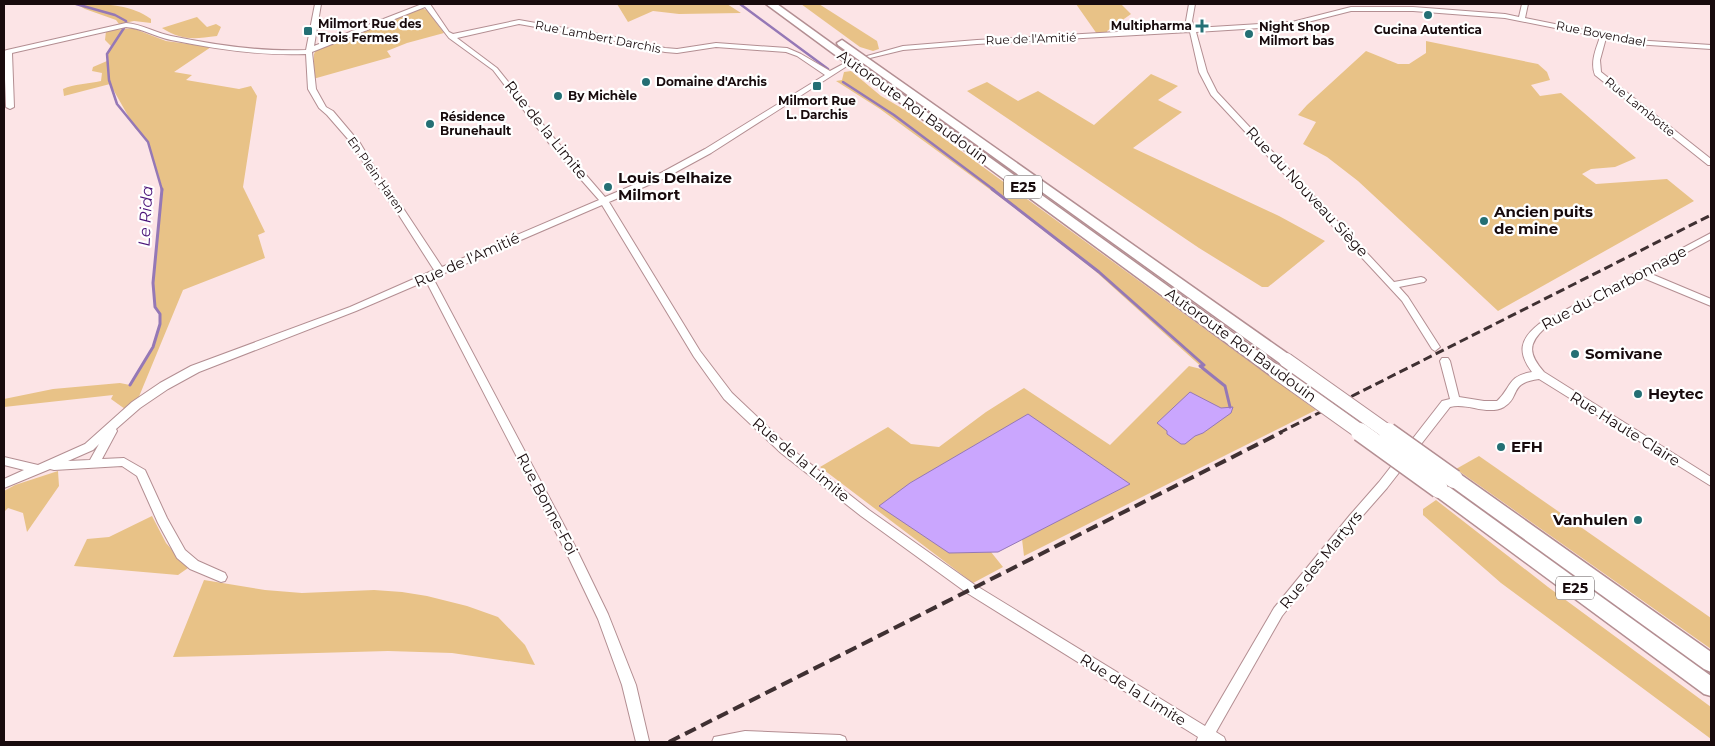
<svg xmlns="http://www.w3.org/2000/svg" width="1715" height="746" viewBox="0 0 1715 746" font-family="Montserrat,sans-serif">
  <style>
    .green { fill: #e8c287 }
    .water { fill: #caa6fe; stroke: #9578b6 }
    .lines { fill: none; stroke-linecap: round; stroke-linejoin: round }
    .stream-far1 { stroke: #9578b6; stroke-width: 2.5 }
    .stream { stroke: #9578b6; stroke-width: 3 }
    .minor-casing { stroke: #b38e92; stroke-width: 2 }
    .highway-casing { stroke: #b38e92; stroke-width: 3 }
    .minor { fill: #fff; fill-rule: evenodd }
    .highway { fill: #fff; fill-rule: evenodd }
    .rail-far1 { stroke: #3f3032; stroke-width: 3; stroke-dasharray: 9 4.5; stroke-linecap: butt }
    .rail { stroke: #3f3032; stroke-width: 4; stroke-dasharray: 12 6; stroke-linecap: butt }
    .highway-bridge-far1-casing { stroke: #b38e92; stroke-width: 16; stroke-linecap: butt }
    .highway-bridge-casing { stroke: #b38e92; stroke-width: 21; stroke-linecap: butt }
    .highway-bridge-far1 { stroke: #fff; stroke-width: 14 }
    .highway-bridge { stroke: #fff; stroke-width: 18 }
    .poi-dot { fill: #246f74; stroke: #fff; stroke-width: 2 }
    .labels { text-anchor: middle; stroke-width: 4.5; stroke-linejoin: round; paint-order: stroke }
    .far-poi-label { font-size: 12px; font-weight: bold; fill: #180b0d; stroke: #fff; text-anchor: start }
    .far-street-label { font-size: 12px; fill: #180b0d; stroke: #fff }
    .shield { fill: #fff; stroke: #5d5456; stroke-width: 1 }
    .shield-label { font-size: 14px; font-weight: bold; fill: #180b0d }
    .street-label { font-size: 15px; fill: #180b0d; stroke: #fff }
    .poi-label { font-size: 15px; font-weight: bold; fill: #180b0d; stroke: #fff; text-anchor: start }
    .water-label { font-size: 16px; font-style: italic; fill: #491278; stroke: #fff }
  </style>
  <rect width="100%" height="100%" fill="#fce4e6"/>
  <!-- green -->
  <g class="green">
    <path d="M76 4C102 4 129 3 151 19V23L134 21 119 24 116 20 85 9Z"/>
    <polygon points="617,4 727,4 741,13 679,14 653,11 628,22"/>
    <polygon points="801,4 819,4 877,41 879,49 873,51 860,47"/>
    <polygon points="1076,4 1121,4 1131,14 1107,31 1108,34 1097,34"/>
    <polygon points="420,8 427,10 444,33 407,43 387,51 391,57 313,79 314,54 316,50"/>
    <path d="M197 17 207 27 216 24 221 27 217 36C194 39 183 41 162 28Z"/>
    <path d="M132 28 166 41 211 47 174 72 192 75 186 80 239 89 251 86 257 96 243 187 265 232 258 235 265 258 183 290 138 399 125 409 111 399 113 395 4 407V399L53 389 120 383 130 385C140 370 173 323 155 307L153 283 162 187 148 142 135 128 110 84 64 96 63 89C74 84 88 84 101 81L102 73 92 71 93 67 107 61V54L112 47 105 40 106 31Z"/>
    <polygon points="1426,41 1538,64 1547,72 1550,80 1531,85 1540,96 1561,93 1636,158 1615,167 1591,169 1582,174 1596,184 1667,179 1694,201 1498,311 1358,181 1327,157 1303,144 1316,122 1298,115 1307,105 1366,51 1398,64 1409,64 1426,53"/>
    <polygon points="851,71 881,96 905,110 1316,410 1024,556 1022,539 1130,484 965,453 910,483 949,553 991,552 1003,567 973,583 820,467 888,427 911,444 939,447 986,412 1024,388 1110,445 1189,366 1205,370 1094,270 1007,202 880,109 836,81 842,80 844,72"/>
    <polygon points="1151,74 1178,86 1158,100 1182,112 1133,148 1279,216 1325,241 1268,287 1262,287 1199,248 967,91 987,82 1018,101 1038,91 1094,125"/>
    <polygon points="1479,456 1711,618 1711,649 1456,469"/>
    <polygon points="58,471 59,486 27,532 23,513 8,508 4,512 4,491 15,485"/>
    <polygon points="1436,500 1548,587 1711,707 1711,739 1501,583 1423,515 1423,509"/>
    <polygon points="152,516 166,543 188,568 178,575 74,566 87,539 109,537"/>
    <polygon points="204,580 265,590 302,593 374,590 402,592 427,596 467,606 498,617 525,645 535,665 452,653 388,651 173,657"/>
  </g>
  <!-- water -->
  <g class="water">
    <polygon points="1190,392 1221,408 1233,407 1231,413 1203,433 1195,436 1185,444 1181,444 1167,434 1167,431 1157,423"/>
    <polygon points="1028,414 1130,484 998,552 949,553 879,506 910,483"/>
  </g>
  <g class="lines">
    <!-- stream-far1 -->
    <g class="stream-far1">
      <polyline points="76,4 115,15 126,21 126,23"/>
      <polyline points="740,4 828,69"/>
      <polyline points="124,28 107,54 109,80 117,104 148,142 162,190"/>
      <polyline points="843,82 894,115 994,190"/>
    </g>
    <!-- stream -->
    <g class="stream">
      <polyline points="992,189 1099,272 1204,365 1200,366 1225,386 1230,407"/>
      <polyline points="130,385 153,347 160,324 160,314 155,307 153,283 162,189"/>
    </g>
    <!-- minor casing -->
    <g class="minor-casing">
      <g id="minor">
        <path d="M315 4H321L314 46 422 4H430L449 32 453 34 519 20 615 37 665 48 677 49 716 43 787 48 801 54 830 71 843 64H847V66L711 153 665 178 609 202 700 351 732 393 789 447 869 510 975 585 1205 726 1274 608 1350 515 1379 482 1442 401 1450 399 1440 361 1442 358H1448L1450 361 1459 397 1484 401H1497C1512 387 1507 376 1532 372 1517 352 1520 339 1539 324L1711 233V239L1649 273 1711 299V306L1641 277 1545 328C1527 344 1529 355 1544 372L1711 477V486L1539 379C1508 383 1521 397 1504 407 1487 416 1467 402 1450 407L1387 488 1358 521 1282 616 1216 732 1224 737 1226 742H1196L1198 737 967 593 861 516 781 453 724 399 694 357 602 205 433 278 575 546 608 614 636 685 649 741 636 742 622 685 598 619 567 554 426 281 356 311 199 372 168 389 140 408 116 429 117 431 102 459 124 458 145 470 167 518 185 550 198 561 225 573 227 577 225 581 221 582 190 569 177 558 158 523 137 476 122 466 54 470 50 469 4 488V479L24 470 4 465V457L38 465 85 444 132 402 160 383 191 366 350 307 434 270 395 209 376 184 354 146 327 115 319 108 308 89 306 54C260 56 215 49 171 40 155 37 142 28 126 27L12 53 14 107 10 109 6 107 4 51 7 50 126 23C142 24 155 33 171 36 215 45 261 52 306 50ZM425 7 449 38 493 70 548 142 599 200 442 267 401 205 384 183 360 143 333 111 326 107 316 89 312 52ZM519 24 615 41 665 52 677 53 716 47 786 52 797 56 825 75 705 149 659 174 605 197 554 138 497 68 457 38ZM99 444 90 460 68 461 93 450Z"/>
        <path d="M1189 4H1195L1192 21 1195 28 1292 22 1351 7H1413L1505 14 1519 17 1522 4H1528L1525 18 1634 40 1711 45V49L1634 44 1606 38 1600 60 1601 72 1711 159V165H1708L1595 75C1590 62 1596 49 1600 37L1505 18 1413 11H1351L1292 26 1196 32 1207 72 1217 92 1394 282 1421 277 1424 278 1426 280 1424 282 1399 287 1408 297 1440 347 1435 351 1432 349 1402 301 1211 95 1199 72 1190 32 977 44 903 50 870 58 867 56 903 46 977 40 1188 28 1186 21Z"/>
        <polygon points="745,731 840,735 845,737 847,742 712,742 714,737"/>
      </g>
    </g>
    <!-- highway casing -->
    <g class="highway-casing">
      <g id="highway">
        <polygon points="766,4 777,4 1280,367 1282,371 1280,375 1275,377 1270,375"/>
        <polygon points="842,40 1291,356 1293,360 1291,364 1286,365 1281,364 838,45 837,43"/>
        <polygon points="1454,472 1460,474 1711,652 1711,672 1704,669 1448,484 1446,479 1448,474"/>
        <polygon points="1439,482 1445,484 1711,676 1711,696 1704,694 1433,494 1431,489 1433,484"/>
      </g>
    </g>
    <!-- minor -->
    <use href="#minor" class="minor"/>
    <!-- highway -->
    <use href="#highway" class="highway"/>
    <!-- rail-far1 -->
    <polyline class="rail-far1" points="1279,433 1711,215"/>
    <!-- rail -->
    <polyline class="rail" points="669,742 1282,432"/>
    <!-- highway-bridge-far1 casing -->
    <g class="highway-bridge-far1-casing">
      <g id="highway-bridge-far1">
        <polyline points="1286,360 1389,433"/>
        <polyline points="1275,371 1362,433"/>
      </g>
    </g>
    <!-- highway-bridge casing -->
    <g class="highway-bridge-casing">
      <g id="highway-bridge">
        <polyline points="1360,432 1439,489"/>
        <polyline points="1388,432 1454,479"/>
      </g>
    </g>
    <!-- highway-bridge-far1 -->
    <use href="#highway-bridge-far1" class="highway-bridge-far1"/>
    <!-- highway-bridge -->
    <use href="#highway-bridge" class="highway-bridge"/>
  </g>
  <!-- markers -->
  <g class="poi-dot">
    <circle cx="1428" cy="15" r="5"/>
    <path d="M1199.5 18.5h5v5h5v5h-5v5h-5v-5h-5v-5h5z"/>
    <rect x="303" y="26" width="10" height="10" rx="2.5"/>
    <circle cx="1249" cy="34" r="5"/>
    <circle cx="646" cy="82" r="5"/>
    <rect x="812" y="81" width="10" height="10" rx="2.5"/>
    <circle cx="558" cy="96" r="5"/>
    <circle cx="430" cy="124" r="5"/>
    <circle cx="608" cy="187" r="5"/>
    <circle cx="1484" cy="221" r="5"/>
    <circle cx="1575" cy="354" r="5"/>
    <circle cx="1638" cy="394" r="5"/>
    <circle cx="1501" cy="447" r="5"/>
    <circle cx="1638" cy="520" r="5"/>
  </g>
  <g class="labels">
    <!-- far-poi labels -->
    <g class="far-poi-label">
      <text x="318" y="28">Milmort Rue des<tspan x="318" dy="14">Trois Fermes</tspan></text>
      <text x="1192" y="30" text-anchor="end">Multipharma</text>
      <text x="1259" y="31">Night Shop<tspan x="1259" dy="14">Milmort bas</tspan></text>
      <text x="1428" y="34" text-anchor="middle">Cucina Autentica</text>
      <text x="656" y="86">Domaine d'Archis</text>
      <text x="568" y="100">By Michèle</text>
      <text x="817" y="105" text-anchor="middle">Milmort Rue<tspan x="817" dy="14">L. Darchis</tspan></text>
      <text x="440" y="121">Résidence<tspan x="440" dy="14">Brunehault</tspan></text>
    </g>
    <!-- far-street labels -->
    <g class="far-street-label">
      <text transform="translate(1601 34) rotate(11)" y="4">Rue Bovendael</text>
      <text transform="translate(598 37) rotate(11)" y="4">Rue Lambert Darchis</text>
      <text transform="translate(1031 39) rotate(-2)" y="4">Rue de l'Amitié</text>
      <text transform="translate(1640 107) rotate(39)" y="4">Rue Lambotte</text>
      <text transform="translate(376 175) rotate(55)" y="4">En Plein Haren</text>
    </g>
    <!-- shield labels -->
    <g class="shield">
      <rect x="1004" y="175.5" width="38" height="23" rx="4"/>
      <rect x="1556" y="576.5" width="38" height="23" rx="4"/>
    </g>
    <g class="shield-label">
      <text x="1023" y="192">E25</text>
      <text x="1575" y="593">E25</text>
    </g>
    <!-- street labels -->
    <g class="street-label">
      <text transform="translate(913 107) rotate(36)" y="5">Autoroute Roi Baudouin</text>
      <text transform="translate(546 130) rotate(51)" y="5">Rue de la Limite</text>
      <text transform="translate(1307 192) rotate(47)" y="5">Rue du Nouveau Siège</text>
      <text transform="translate(467 260) rotate(-24)" y="5">Rue de l'Amitié</text>
      <text transform="translate(1614 288) rotate(-28)" y="5">Rue du Charbonnage</text>
      <text transform="translate(1241 345) rotate(36)" y="5">Autoroute Roi Baudouin</text>
      <text transform="translate(1625 429) rotate(32)" y="5">Rue Haute Claire</text>
      <text transform="translate(801 460) rotate(40)" y="5">Rue de la Limite</text>
      <text transform="translate(547 504) rotate(62)" y="5">Rue Bonne-Foi</text>
      <text transform="translate(1321 560) rotate(-51)" y="5">Rue des Martyrs</text>
      <text transform="translate(1133 690) rotate(32)" y="5">Rue de la Limite</text>
    </g>
    <!-- poi labels -->
    <g class="poi-label">
      <text x="618" y="183">Louis Delhaize<tspan x="618" dy="17">Milmort</tspan></text>
      <text x="1494" y="217">Ancien puits<tspan x="1494" dy="17">de mine</tspan></text>
      <text x="1585" y="359">Somivane</text>
      <text x="1648" y="399">Heytec</text>
      <text x="1511" y="452">EFH</text>
      <text x="1628" y="525" text-anchor="end">Vanhulen</text>
    </g>
    <!-- water labels -->
    <g class="water-label">
      <text transform="translate(145 216) rotate(-87)" y="6">Le Rida</text>
    </g>
  </g>
  <!-- border -->
  <rect width="1715" height="746" fill="none" stroke="#180b0d" stroke-width="10"/>
</svg>
